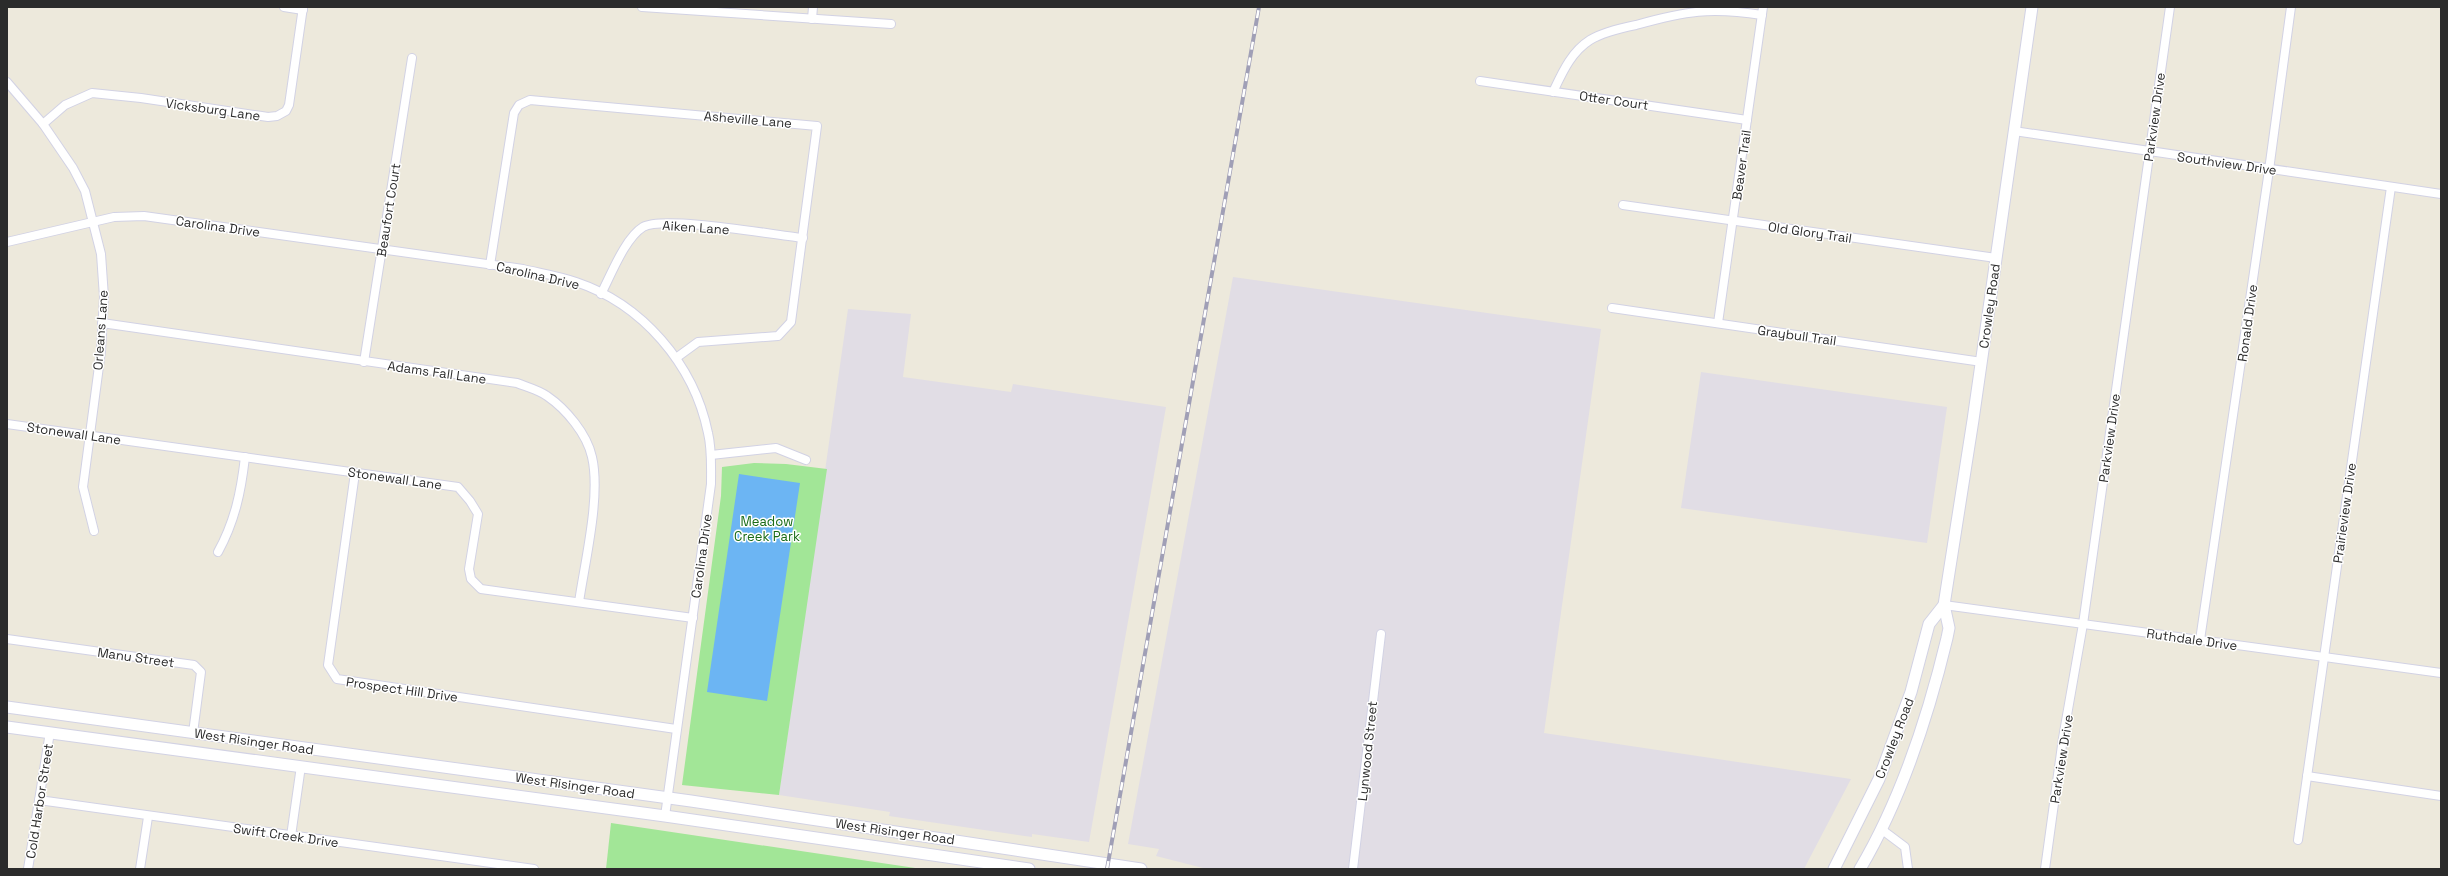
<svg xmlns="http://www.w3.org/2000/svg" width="2448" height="876" viewBox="0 0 2448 876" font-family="'Space Grotesk',sans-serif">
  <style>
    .industrial { fill: #e1dde5 }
    .green { fill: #a2e697 }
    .water { fill: #6cb5f3 }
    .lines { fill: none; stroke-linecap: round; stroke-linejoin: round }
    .minor-casing { stroke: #d2d2e4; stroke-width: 10 }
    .secondary-casing { stroke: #d2d2e4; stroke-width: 13 }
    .minor { stroke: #fff; stroke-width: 8 }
    .secondary { stroke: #fff; stroke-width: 11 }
    .rail-casing { stroke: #a09fb6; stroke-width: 4 }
    .rail { stroke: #fff; stroke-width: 2.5; stroke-dasharray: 8; stroke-linecap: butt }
    .labels { text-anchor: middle; stroke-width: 3; stroke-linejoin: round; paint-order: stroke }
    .street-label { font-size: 13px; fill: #2b2b2b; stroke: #fff }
    .park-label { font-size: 13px; fill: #196b17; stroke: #fff }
  </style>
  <rect width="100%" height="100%" fill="#ede9dc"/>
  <!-- industrial -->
  <g class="industrial">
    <polygon points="1233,277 1601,329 1544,733 1851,779 1804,869 1207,869 1156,856 1159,849 1128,844"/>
    <polygon points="848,309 911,314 903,377 1011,392 1013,384 1166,407 1089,842 1032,834 1032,837 889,816 890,812 779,795"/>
    <polygon points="1701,372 1947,407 1927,543 1681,508"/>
  </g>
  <!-- green -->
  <g class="green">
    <polygon points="754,463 786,464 827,469 779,795 682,785 721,496 722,467"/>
    <polygon points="611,823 922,869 606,869"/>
  </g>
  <!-- water -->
  <polygon class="water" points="739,474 800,483 767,701 707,692"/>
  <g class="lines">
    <!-- minor casing -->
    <g class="minor-casing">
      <g id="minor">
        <polyline points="284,7 303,10"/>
        <polyline points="642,7 891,24"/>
        <polyline points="812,19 813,7"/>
        <polyline points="1480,81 1747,120"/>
        <polyline points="7,82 43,124 73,168 85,191 101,254 104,297 101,351 83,487 94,531"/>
        <path d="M1553 92C1562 73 1571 52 1590 40 1603 32 1621 28 1636 25 1686 11 1710 7 1762 15"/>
        <polyline points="43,124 65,105 92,93 141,98 268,117 277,116 286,111 289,105 303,7"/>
        <polyline points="2014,131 2441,194"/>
        <polyline points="1623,205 1996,258"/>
        <path d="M7 242 114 217 144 216 523 269C540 273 559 276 576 282 642 304 694 364 708 433 712 449 711 467 711 484L665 816"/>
        <polyline points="490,265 514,113 519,105 530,100 817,126 791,322 778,336 698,342 676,358"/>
        <path d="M601 294C611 275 625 238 643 227 664 215 774 235 803 238"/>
        <polyline points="1612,308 1982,362"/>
        <path d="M102 323 517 383C527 387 539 390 547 396 566 409 587 434 592 457 601 496 585 561 579 602"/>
        <polyline points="1718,323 1763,7"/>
        <polyline points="364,362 412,58"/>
        <polyline points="7,424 458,487 470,501 478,514 469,569 471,579 481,589 693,618"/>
        <polyline points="711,455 776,448 806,460"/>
        <polyline points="355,473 328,665 337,679 676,729"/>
        <path d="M218 552C235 521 241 492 245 457"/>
        <polyline points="1944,605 2441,673"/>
        <polyline points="7,639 194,665 201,672 193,733"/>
        <polyline points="2200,640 2269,170 2291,7"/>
        <polyline points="2307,776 2441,796"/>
        <polyline points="39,800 534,869"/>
        <polyline points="1881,829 1905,847 1908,869"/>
        <polyline points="291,836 301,766"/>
        <polyline points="2298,840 2391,187"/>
        <polyline points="28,869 50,732"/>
        <polyline points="140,869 148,817"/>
        <polyline points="1353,869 1381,634"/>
        <polyline points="2045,869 2063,738 2083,624 2170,7"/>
      </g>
    </g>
    <!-- secondary casing -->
    <g class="secondary-casing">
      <g id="secondary">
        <polyline points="7,707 691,801 1141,869"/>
        <polyline points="7,727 665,816 1029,869"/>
        <polyline points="1834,869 1879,779 1911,692 1929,624 1944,605"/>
        <path d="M1860 869C1902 798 1928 717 1947 638L1949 628 1944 605 1973 420 2032 7"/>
      </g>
    </g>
    <!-- minor -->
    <use href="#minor" class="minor"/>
    <!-- secondary -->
    <use href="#secondary" class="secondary"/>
    <!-- rail casing -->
    <g class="rail-casing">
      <polyline id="rail" points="1107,869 1259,7"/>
    </g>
    <!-- rail -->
    <use href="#rail" class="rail"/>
  </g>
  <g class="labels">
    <!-- street labels -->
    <g class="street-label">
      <text transform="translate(1614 100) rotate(8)" y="5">Otter Court</text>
      <text transform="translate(213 109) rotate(8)" y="5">Vicksburg Lane</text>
      <text transform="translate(2154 117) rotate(-82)" y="5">Parkview Drive</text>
      <text transform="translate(748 119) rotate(5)" y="5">Asheville Lane</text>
      <text transform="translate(2227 163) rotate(8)" y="5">Southview Drive</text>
      <text transform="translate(1741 165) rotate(-82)" y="5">Beaver Trail</text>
      <text transform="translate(388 210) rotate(-81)" y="5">Beaufort Court</text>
      <text transform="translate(218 226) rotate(8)" y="5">Carolina Drive</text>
      <text transform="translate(696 227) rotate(4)" y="5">Aiken Lane</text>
      <text transform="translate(1810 232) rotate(8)" y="5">Old Glory Trail</text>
      <text transform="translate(538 275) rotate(13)" y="5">Carolina Drive</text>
      <text transform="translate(1989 306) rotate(-82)" y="5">Crowley Road</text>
      <text transform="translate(2247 323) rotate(-82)" y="5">Ronald Drive</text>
      <text transform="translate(100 330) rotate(-86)" y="5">Orleans Lane</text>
      <text transform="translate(1797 335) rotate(8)" y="5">Graybull Trail</text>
      <text transform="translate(437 372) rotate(8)" y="5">Adams Fall Lane</text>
      <text transform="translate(74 433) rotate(8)" y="5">Stonewall Lane</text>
      <text transform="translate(2109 438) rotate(-82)" y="5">Parkview Drive</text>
      <text transform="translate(395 478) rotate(8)" y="5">Stonewall Lane</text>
      <text transform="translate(2344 513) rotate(-82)" y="5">Prairieview Drive</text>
      <text transform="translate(701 556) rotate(-82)" y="5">Carolina Drive</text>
      <text transform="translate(2192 639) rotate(8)" y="5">Ruthdale Drive</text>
      <text transform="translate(136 657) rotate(8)" y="5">Manu Street</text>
      <text transform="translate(402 689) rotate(8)" y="5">Prospect Hill Drive</text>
      <text transform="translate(1894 738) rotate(-69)" y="5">Crowley Road</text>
      <text transform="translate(254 741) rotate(8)" y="5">West Risinger Road</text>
      <text transform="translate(1367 751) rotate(-84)" y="5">Lynwood Street</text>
      <text transform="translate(2061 759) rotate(-81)" y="5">Parkview Drive</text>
      <text transform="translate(575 785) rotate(8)" y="5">West Risinger Road</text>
      <text transform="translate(39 801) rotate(-81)" y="5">Cold Harbor Street</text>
      <text transform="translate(895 831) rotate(8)" y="5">West Risinger Road</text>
      <text transform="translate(286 835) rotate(8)" y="5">Swift Creek Drive</text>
    </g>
    <!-- park labels -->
    <g class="park-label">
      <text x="767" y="526">Meadow<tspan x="767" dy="15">Creek Park</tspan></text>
    </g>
  </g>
  <!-- border -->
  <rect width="2448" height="876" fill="none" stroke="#2b2b2b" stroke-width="16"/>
</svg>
